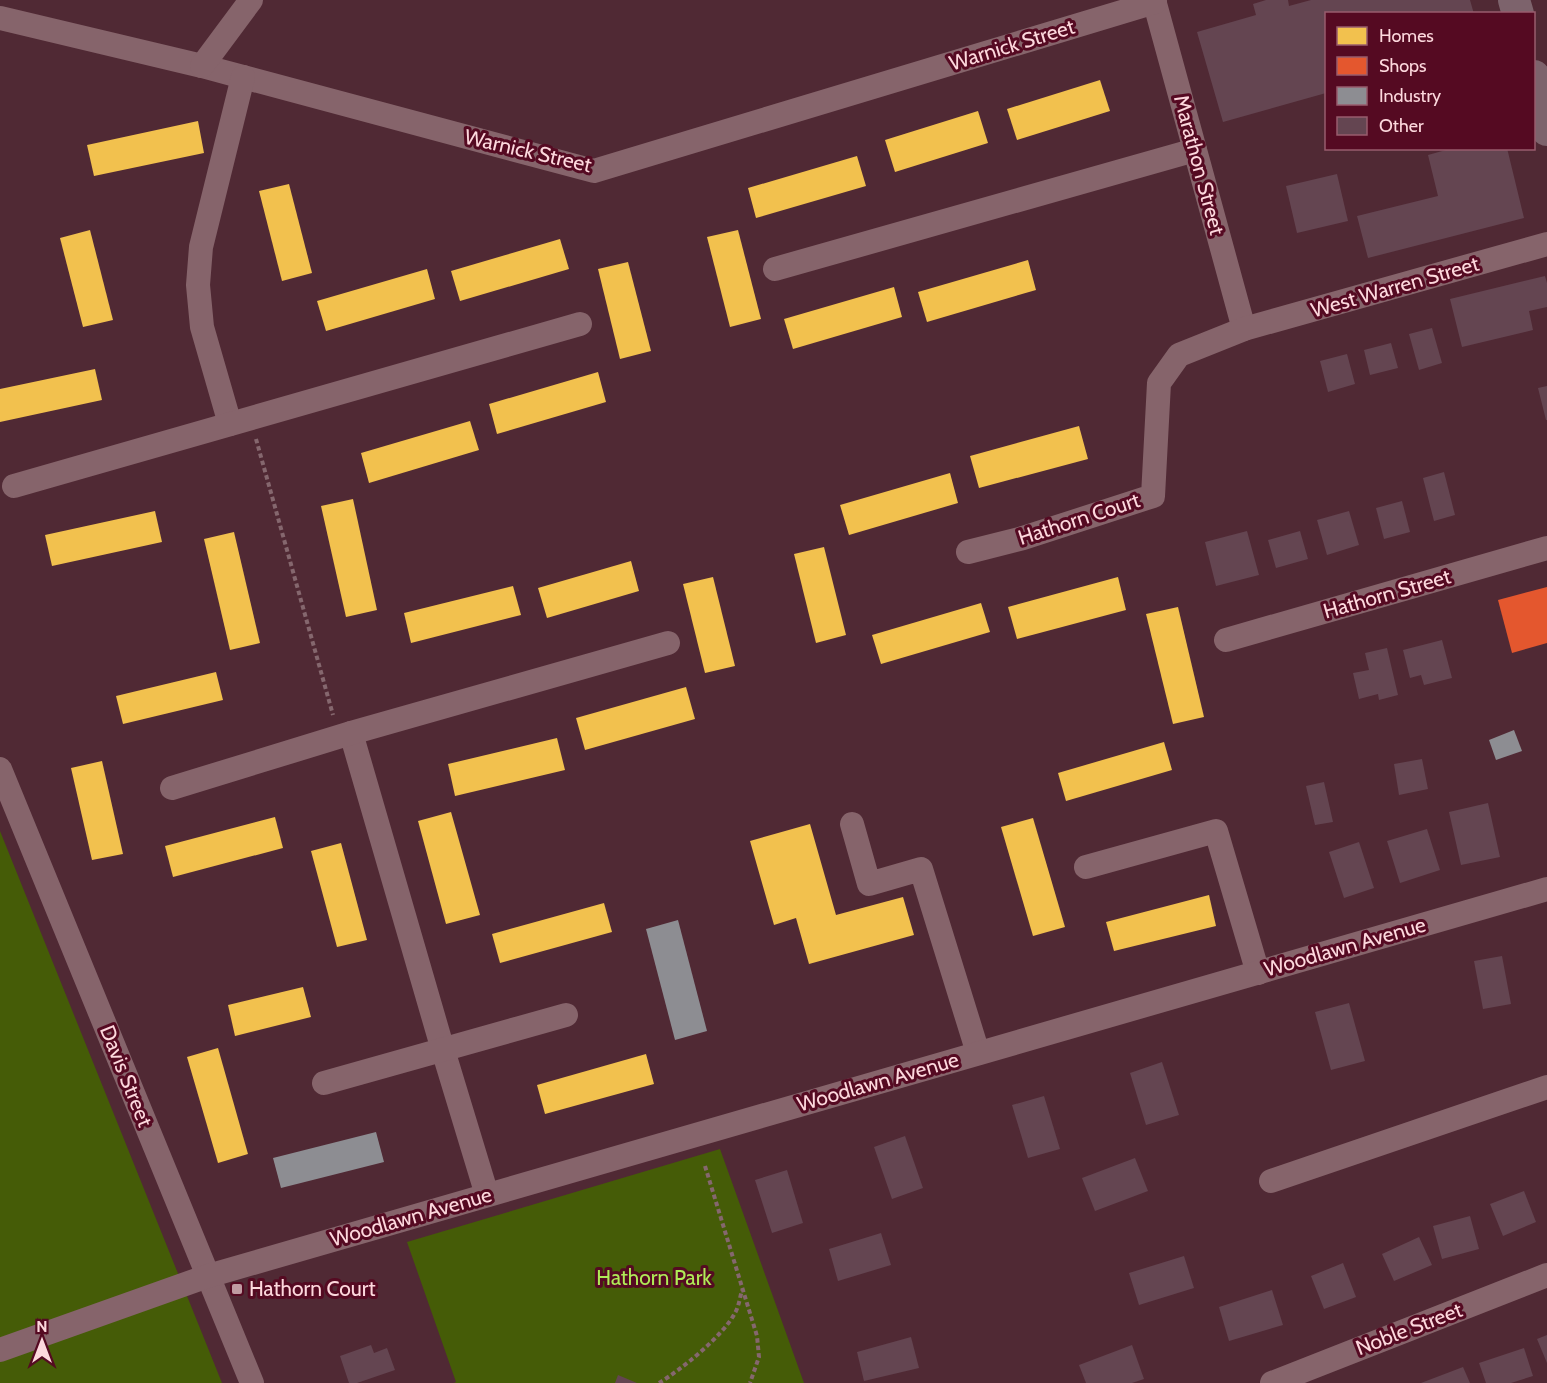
<svg xmlns="http://www.w3.org/2000/svg" width="1547" height="1383" viewBox="0 0 1547 1383" font-family="Cabin,sans-serif">
  <style>
    .green { fill: #455c07 }
    .homes { fill: #f2c14e }
    .shops { fill: #e4572e }
    .industry { fill: #8d8d92 }
    .building { fill: #644551 }
    .lines { fill: none; stroke-linecap: round; stroke-linejoin: round }
    .path { stroke: #85676e; stroke-width: 4; stroke-dasharray: 4.5 3; stroke-linecap: butt }
    .minor { stroke: #86646b; stroke-width: 24 }
    .major { stroke: #7d636c; stroke-width: 32 }
    .poi-dot { fill: #c09ba2; stroke: #550a22; stroke-width: 2 }
    .labels { text-anchor: middle; stroke-width: 6; stroke-linejoin: round; paint-order: stroke }
    .street-label { font-size: 21px; fill: #fdd8dd; stroke: #550a22 }
    .park-label { font-size: 21px; fill: #afeb57; stroke: #550a22 }
    .poi-label { font-size: 21px; fill: #fdd8dd; stroke: #550a22; text-anchor: start }
  </style>
  <rect width="100%" height="100%" fill="#502934"/>
  <!-- green -->
  <g class="green">
    <polygon points="0,831 222,1383 0,1383"/>
    <polygon points="720,1149 804,1383 454,1383 456,1382 407,1242"/>
  </g>
  <!-- homes -->
  <g class="homes">
    <polygon points="1100,80 1110,111 1017,140 1007,109"/>
    <polygon points="978,111 988,143 895,172 885,140"/>
    <polygon points="198,121 204,153 94,176 87,145"/>
    <polygon points="857,156 866,186 756,218 748,188"/>
    <polygon points="289,184 312,273 282,281 259,191"/>
    <polygon points="90,230 113,320 83,327 60,238"/>
    <polygon points="738,230 761,319 730,327 707,237"/>
    <polygon points="560,239 569,269 460,301 451,271"/>
    <polygon points="1028,260 1036,290 927,322 918,292"/>
    <polygon points="628,262 651,351 620,359 598,269"/>
    <polygon points="427,269 435,299 326,331 317,301"/>
    <polygon points="894,287 902,317 793,349 784,319"/>
    <polygon points="95,369 102,400 0,422 0,389"/>
    <polygon points="598,372 606,402 497,434 489,404"/>
    <polygon points="470,421 479,450 369,483 361,453"/>
    <polygon points="1079,426 1088,459 979,488 970,456"/>
    <polygon points="950,473 958,503 849,535 840,505"/>
    <polygon points="353,499 377,610 346,617 321,506"/>
    <polygon points="155,511 162,542 52,566 45,535"/>
    <polygon points="234,532 260,643 230,650 204,539"/>
    <polygon points="824,547 846,635 816,643 794,554"/>
    <polygon points="631,561 639,591 547,618 538,588"/>
    <polygon points="713,577 735,666 705,673 683,584"/>
    <polygon points="1118,577 1126,610 1017,639 1008,607"/>
    <polygon points="513,586 521,615 411,643 404,613"/>
    <polygon points="981,603 990,632 881,664 872,635"/>
    <polygon points="1178,607 1204,717 1173,724 1146,614"/>
    <polygon points="216,672 223,700 123,724 116,696"/>
    <polygon points="686,687 695,719 585,750 576,718"/>
    <polygon points="557,738 565,770 455,796 448,764"/>
    <polygon points="1164,742 1172,770 1066,801 1058,773"/>
    <polygon points="102,761 123,854 92,860 71,768"/>
    <polygon points="451,812 480,915 446,924 418,821"/>
    <polygon points="275,817 283,848 173,877 165,846"/>
    <polygon points="1033,818 1065,927 1033,936 1001,827"/>
    <polygon points="810,824 836,915 903,897 914,935 809,964 796,918 774,925 750,841"/>
    <polygon points="341,843 367,940 337,947 311,851"/>
    <polygon points="1209,895 1216,926 1114,951 1106,922"/>
    <polygon points="604,903 612,932 500,963 492,934"/>
    <polygon points="303,987 311,1017 235,1036 228,1005"/>
    <polygon points="218,1048 248,1154 218,1163 187,1057"/>
    <polygon points="646,1054 654,1084 545,1114 537,1085"/>
  </g>
  <!-- shops -->
  <polygon class="shops" points="1547,587 1547,643 1512,653 1498,600"/>
  <!-- industry -->
  <g class="industry">
    <polygon points="1514,730 1522,751 1496,760 1489,740"/>
    <polygon points="678,920 707,1031 675,1040 646,929"/>
    <polygon points="376,1132 384,1162 281,1188 273,1158"/>
  </g>
  <!-- building -->
  <g class="building">
    <polygon points="1266,0 1288,0 1289,6 1311,0 1470,0 1474,14 1326,14 1326,93 1223,122 1197,32 1256,15 1253,4"/>
    <polygon points="1453,148 1507,148 1524,218 1368,258 1357,216 1438,196 1428,155"/>
    <polygon points="1337,174 1348,221 1297,233 1286,186"/>
    <polygon points="1545,276 1547,283 1547,307 1529,311 1533,330 1462,347 1450,299"/>
    <polygon points="1432,328 1442,363 1419,370 1409,334"/>
    <polygon points="1391,343 1398,368 1370,375 1364,350"/>
    <polygon points="1347,354 1355,384 1328,392 1320,361"/>
    <polygon points="1547,386 1547,420 1546,420 1538,388"/>
    <polygon points="1444,472 1455,515 1434,521 1423,478"/>
    <polygon points="1402,501 1410,532 1384,539 1376,508"/>
    <polygon points="1349,511 1359,545 1327,555 1317,520"/>
    <polygon points="1247,531 1259,575 1216,586 1205,542"/>
    <polygon points="1300,531 1308,559 1276,568 1268,540"/>
    <polygon points="1442,640 1452,678 1424,685 1421,675 1410,678 1403,650"/>
    <polygon points="1387,648 1398,695 1379,700 1378,694 1359,699 1353,673 1369,670 1365,653"/>
    <polygon points="1422,759 1428,789 1399,795 1394,764"/>
    <polygon points="1324,782 1333,822 1315,825 1306,786"/>
    <polygon points="1488,803 1500,857 1461,865 1449,812"/>
    <polygon points="1427,829 1440,870 1400,883 1387,841"/>
    <polygon points="1359,842 1374,888 1344,898 1329,852"/>
    <polygon points="1502,956 1511,1004 1483,1009 1474,961"/>
    <polygon points="1349,1003 1365,1061 1331,1070 1315,1012"/>
    <polygon points="1162,1062 1179,1115 1146,1125 1130,1073"/>
    <polygon points="1044,1096 1060,1149 1028,1158 1012,1105"/>
    <polygon points="905,1136 923,1188 892,1199 874,1147"/>
    <polygon points="1135,1158 1148,1191 1095,1211 1082,1178"/>
    <polygon points="787,1170 803,1223 772,1233 755,1180"/>
    <polygon points="1524,1191 1536,1222 1503,1236 1490,1204"/>
    <polygon points="1470,1216 1479,1249 1442,1259 1433,1226"/>
    <polygon points="881,1233 891,1265 838,1281 829,1249"/>
    <polygon points="1419,1237 1432,1265 1394,1281 1382,1254"/>
    <polygon points="1184,1256 1194,1288 1139,1305 1129,1273"/>
    <polygon points="1343,1263 1356,1297 1324,1309 1311,1276"/>
    <polygon points="1272,1290 1283,1325 1229,1341 1219,1307"/>
    <polygon points="1547,1335 1547,1363 1537,1339"/>
    <polygon points="911,1337 919,1368 864,1381 857,1352"/>
    <polygon points="371,1345 374,1353 387,1348 395,1370 357,1383 349,1383 340,1356"/>
    <polygon points="1132,1345 1144,1379 1132,1383 1086,1383 1079,1365"/>
    <polygon points="1524,1348 1533,1376 1511,1383 1486,1383 1479,1363"/>
    <polygon points="1463,1367 1470,1383 1421,1383"/>
    <polygon points="618,1375 637,1383 615,1383"/>
  </g>
  <g class="lines">
    <!-- path -->
    <g class="path">
      <polyline points="256,439 333,715"/>
      <polyline points="705,1166 757,1336 759,1357 750,1383"/>
      <path d="M659 1383C682 1369 722 1337 735 1313 739 1306 740 1297 742 1290"/>
    </g>
    <!-- minor -->
    <g class="minor">
      <polyline points="1154,0 1244,329"/>
      <polyline points="0,18 202,66 594,171 1155,2"/>
      <polyline points="202,66 251,0"/>
      <polyline points="775,269 1195,150"/>
      <polyline points="230,424 202,327 198,285 201,247 243,77"/>
      <polyline points="14,486 580,324"/>
      <polyline points="968,552 1023,538 1153,496 1159,383 1179,355 1244,329 1547,244"/>
      <polyline points="1226,640 1547,548"/>
      <polyline points="351,733 443,1050 487,1195"/>
      <polyline points="0,769 252,1383"/>
      <polyline points="172,788 351,733 668,643"/>
      <polyline points="852,824 869,884 921,869 978,1053"/>
      <polyline points="1086,867 1216,831 1258,973"/>
      <polyline points="324,1083 566,1015"/>
      <polyline points="1271,1181 1547,1087"/>
      <polyline points="0,1350 208,1276 1547,889"/>
      <polyline points="1272,1383 1547,1275"/>
    </g>
    <!-- major -->
    <g class="major">
      <polyline points="1514,0 1518,14"/>
      <polyline points="1534,76 1547,130"/>
    </g>
  </g>
  <!-- markers -->
  <rect class="poi-dot" x="231" y="1283" width="12" height="12" rx="3"/>
  <g class="labels">
    <!-- street labels -->
    <g class="street-label">
      <text transform="translate(1012 45) rotate(-17)" y="7">Warnick Street</text>
      <text transform="translate(528 151) rotate(13)" y="7">Warnick Street</text>
      <text transform="translate(1199 165) rotate(75)" y="7">Marathon Street</text>
      <text transform="translate(1395 287) rotate(-16)" y="7">West Warren Street</text>
      <text transform="translate(1079 519) rotate(-18)" y="7">Hathorn Court</text>
      <text transform="translate(1387 594) rotate(-16)" y="7">Hathorn Street</text>
      <text transform="translate(1345 947) rotate(-16)" y="7">Woodlawn Avenue</text>
      <text transform="translate(126 1076) rotate(68)" y="7">Davis Street</text>
      <text transform="translate(878 1082) rotate(-16)" y="7">Woodlawn Avenue</text>
      <text transform="translate(411 1217) rotate(-16)" y="7">Woodlawn Avenue</text>
      <text transform="translate(1409 1329) rotate(-21)" y="7">Noble Street</text>
    </g>
    <!-- park labels -->
    <g class="park-label">
      <text x="654" y="1285">Hathorn Park</text>
    </g>
    <!-- poi labels -->
    <g class="poi-label">
      <text x="249" y="1296">Hathorn Court</text>
    </g>
  </g>
  <!-- legend -->
  <rect x="1325" y="12" width="210" height="138" fill="#550a22" stroke="#985c6d" stroke-width="1.5"/>
  <rect x="1337" y="27" width="30" height="18" fill="#f2c14e" stroke="#985c6d" stroke-width="1.5"/>
  <text x="1379" y="42" font-size="18" fill="#fdd8dd">Homes</text>
  <rect x="1337" y="57" width="30" height="18" fill="#e4572e" stroke="#985c6d" stroke-width="1.5"/>
  <text x="1379" y="72" font-size="18" fill="#fdd8dd">Shops</text>
  <rect x="1337" y="87" width="30" height="18" fill="#8d8d92" stroke="#985c6d" stroke-width="1.5"/>
  <text x="1379" y="102" font-size="18" fill="#fdd8dd">Industry</text>
  <rect x="1337" y="117" width="30" height="18" fill="#644551" stroke="#985c6d" stroke-width="1.5"/>
  <text x="1379" y="132" font-size="18" fill="#fdd8dd">Other</text>
  <!-- north arrow -->
  <g transform="translate(42 1341)" stroke="#550a22" stroke-width="4.5" paint-order="stroke">
  <path d="M0-4.5L10 22L0 15L-10 22Z" fill="#fdd8dd"/>
  <text y="-9" font-size="16" font-weight="bold" text-anchor="middle" fill="#fdd8dd">N</text>
  </g>
</svg>
